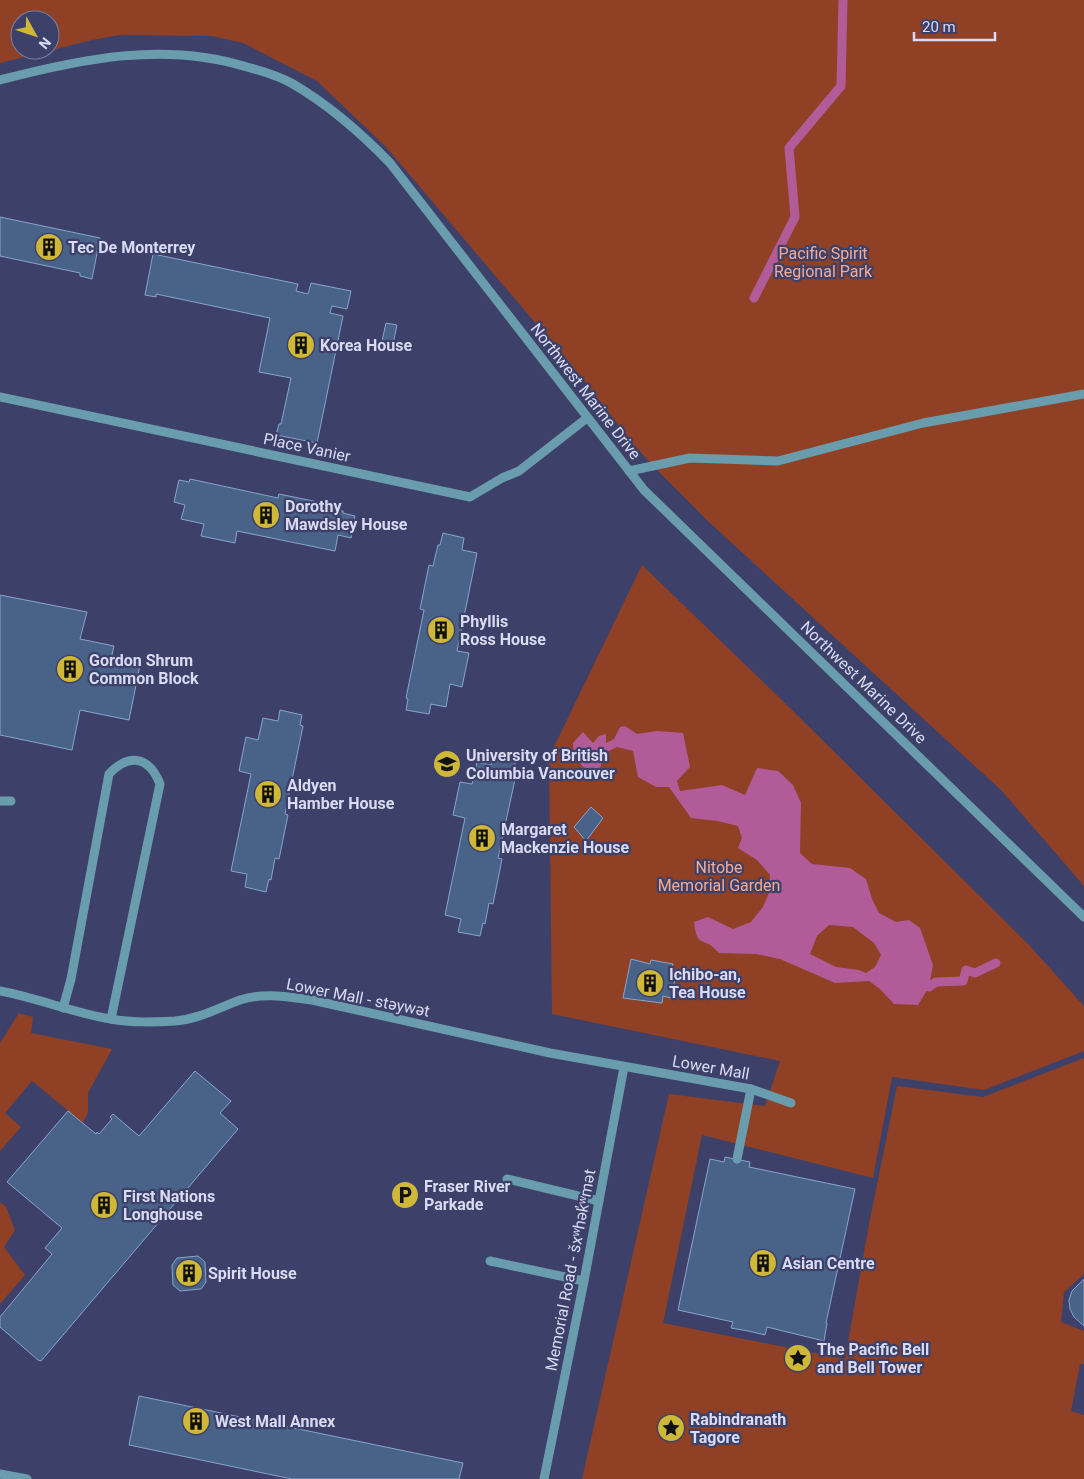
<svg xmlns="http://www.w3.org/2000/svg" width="1084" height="1479" viewBox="0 0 1084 1479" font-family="Roboto,sans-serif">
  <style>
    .green { fill: #8f4025; fill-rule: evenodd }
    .water { fill: #b15c99; fill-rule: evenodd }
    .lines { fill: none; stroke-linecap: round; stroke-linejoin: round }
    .stream { stroke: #b15c99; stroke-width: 9 }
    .building { fill: #496288; stroke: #88a4cd }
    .minor { stroke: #699dad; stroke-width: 9 }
    .labels { text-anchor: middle; stroke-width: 4.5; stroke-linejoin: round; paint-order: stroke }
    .poi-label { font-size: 16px; font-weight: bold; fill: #d7dbf4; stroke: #3d4169; text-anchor: start }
    .park-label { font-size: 16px; fill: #f7aa91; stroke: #3d4169 }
    .street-label { font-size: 16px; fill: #d7dbf4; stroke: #3d4169 }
  </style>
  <rect width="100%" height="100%" fill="#3d4169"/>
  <!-- green -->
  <g class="green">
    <path d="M0 0H1084V886L1001 790 710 523 658 471 632 443 582 378 386 147 317 81 243 43 212 36 120 35 92 40 0 63ZM20 20H50V50H20Z"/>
    <polygon points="642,565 788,706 1029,945 1084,1006 1084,1051 984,1090 892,1077 873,1178 702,1135 663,1323 845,1359 869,1224 897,1086 983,1097 1084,1058 1084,1274 1064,1292 1061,1322 1084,1331 1084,1364 1080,1364 1071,1411 1084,1415 1084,1479 582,1479 669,1094 765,1106 780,1061 552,1014 549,757"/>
    <polygon points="19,1013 33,1017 31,1033 112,1049 88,1093 88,1112 83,1123 32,1081 5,1113 21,1127 0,1151 0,1043"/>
    <polygon points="0,1202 6,1207 15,1230 4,1247 25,1275 0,1304"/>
  </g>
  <!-- water -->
  <path class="water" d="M625 726 637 734 657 731 683 733 690 767 677 781 680 791 722 785 745 795 757 768 778 771 793 785 801 803 800 853 812 864 850 868 866 879 872 899 879 913 896 922 909 920 920 928 933 965 929 987 918 1005 894 1004 880 989 869 981 835 983 780 959 756 954 719 953C704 935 697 950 694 922L708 917 733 929 751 922 763 907 769 893 770 875 757 860 738 848 742 838 738 826 717 821 691 818 669 787H656L638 777 633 751 617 747 605 753 600 768H584L574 756 573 743 583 732 593 743 599 736 606 734V743L614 739 620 727ZM829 925 853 927 874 943 881 955 875 967 866 973 859 970 836 967 810 954 817 936Z"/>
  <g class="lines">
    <!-- stream -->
    <g class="stream">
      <polyline points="754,298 795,217 789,148 841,86 843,0"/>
      <polyline points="929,987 936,982 963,981 966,970 975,973 996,963"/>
    </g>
  </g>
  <!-- building -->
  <g class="building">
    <polygon points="0,217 100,238 92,279 80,276 80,273 0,256"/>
    <polygon points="153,254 298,284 296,291 308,294 311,283 351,291 347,309 332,306 330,313 343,316 317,443 276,435 279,424 281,424 291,378 259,372 270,318 156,294 156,297 145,295"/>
    <polygon points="386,323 397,325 393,344 382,341"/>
    <polygon points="190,479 278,498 279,494 323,503 322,507 343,511 343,513 355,516 351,538 338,535 335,551 237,531 235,543 201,536 204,524 181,519 185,505 174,502 179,480 189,482"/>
    <polygon points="443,533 464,538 462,550 477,553 457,651 469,653 462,687 450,684 446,707 431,704 429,714 406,710 408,699 406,698 424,610 420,609 429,565 433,566 438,545 440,545"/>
    <polygon points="0,595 87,612 80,639 114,646 111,659 140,665 129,720 80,710 72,750 0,735"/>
    <polygon points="280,710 302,715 300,725 303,726 285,814 288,815 279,859 275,858 271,880 269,879 266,892 245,887 247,874 231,871 251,774 239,771 246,737 258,740 263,718 278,721"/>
    <polygon points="494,754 516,759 514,770 517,770 498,858 502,859 493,904 489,903 485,924 483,923 480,936 458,932 461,919 445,915 465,818 453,815 460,782 472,784 477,762 491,765"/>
    <polygon points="591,807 603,818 586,841 574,827"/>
    <polygon points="631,959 650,964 651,960 673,964 672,969 677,970 671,998 663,996 662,1003 623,998"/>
    <polygon points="195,1071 231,1101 220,1113 238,1129 41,1361 38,1360 0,1327 0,1317 52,1254 45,1248 62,1228 7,1182 68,1111 96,1134 97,1132 99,1134 112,1119 110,1117 113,1114 139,1136"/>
    <polygon points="725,1157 750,1162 749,1167 855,1189 826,1323 827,1323 824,1341 767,1327 765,1335 748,1331 731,1328 733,1322 678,1310 710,1159 724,1162"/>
    <polygon points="198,1256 205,1262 206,1282 201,1289 180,1291 173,1285 172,1265 177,1258"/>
    <polygon points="1084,1279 1084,1326 1074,1317 1070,1309 1069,1300 1072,1291"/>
    <polygon points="139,1396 463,1463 459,1479 292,1479 129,1445"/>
  </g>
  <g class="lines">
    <!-- minor -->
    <g class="minor">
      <path d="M0 80C81 59 164 41 247 67 262 71 279 76 293 84 329 105 361 133 390 163L644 490 1084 917"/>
      <polyline points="0,397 470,497 502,478 519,471 587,418"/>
      <polyline points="629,471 690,458 778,461 923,423 1084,394"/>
      <polyline points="0,801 11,801"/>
      <path d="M0 991C38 998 73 1013 111 1019 132 1023 154 1022 175 1021 199 1019 218 1008 240 1000 264 992 288 997 312 1000L550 1053 751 1089 791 1103"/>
      <path d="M63 1008 71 979 109 774C129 753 149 756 160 784L111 1019"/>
      <polyline points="737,1159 751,1089"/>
      <polyline points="507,1179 599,1201"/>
      <polyline points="490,1261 584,1281"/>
      <polyline points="0,1474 27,1479"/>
      <polyline points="544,1479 584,1281 624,1067"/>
    </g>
  </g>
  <!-- icons -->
  <defs>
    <g id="building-disc" transform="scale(1.4375)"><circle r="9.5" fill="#cfb837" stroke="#3d4169"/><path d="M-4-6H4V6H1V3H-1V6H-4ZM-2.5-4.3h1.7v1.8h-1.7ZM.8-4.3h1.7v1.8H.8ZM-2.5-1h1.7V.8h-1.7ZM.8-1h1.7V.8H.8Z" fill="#111"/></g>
    <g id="university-disc" transform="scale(1.4375)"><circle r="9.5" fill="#cfb837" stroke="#3d4169"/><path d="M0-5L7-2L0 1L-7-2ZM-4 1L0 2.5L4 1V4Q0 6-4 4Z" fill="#111"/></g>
    <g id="parking-disc" transform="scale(1.4375)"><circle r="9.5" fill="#cfb837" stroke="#3d4169"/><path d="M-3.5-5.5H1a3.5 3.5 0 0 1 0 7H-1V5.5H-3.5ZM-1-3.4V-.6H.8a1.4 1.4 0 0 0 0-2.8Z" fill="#111"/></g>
    <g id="sight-disc" transform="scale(1.4375)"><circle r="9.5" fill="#cfb837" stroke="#3d4169"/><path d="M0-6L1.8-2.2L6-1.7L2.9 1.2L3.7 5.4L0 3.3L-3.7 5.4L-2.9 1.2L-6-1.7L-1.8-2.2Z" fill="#111"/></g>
  </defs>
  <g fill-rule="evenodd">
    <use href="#building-disc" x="49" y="247"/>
    <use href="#building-disc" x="301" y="345"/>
    <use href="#building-disc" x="266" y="515"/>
    <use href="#building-disc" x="441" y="630"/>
    <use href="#building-disc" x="70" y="669"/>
    <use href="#university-disc" x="447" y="764"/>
    <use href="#building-disc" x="268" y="794"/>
    <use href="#building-disc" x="482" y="838"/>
    <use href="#building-disc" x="650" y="983"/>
    <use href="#parking-disc" x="405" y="1195"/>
    <use href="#building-disc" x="104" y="1205"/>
    <use href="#building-disc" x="763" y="1263"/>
    <use href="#building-disc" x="189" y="1273"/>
    <use href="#sight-disc" x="798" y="1358"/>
    <use href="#building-disc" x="196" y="1421"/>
    <use href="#sight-disc" x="671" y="1428"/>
  </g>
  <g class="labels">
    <!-- poi labels -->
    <g class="poi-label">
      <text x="68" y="253">Tec De Monterrey</text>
      <text x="320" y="351">Korea House</text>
      <text x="285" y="512">Dorothy<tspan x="285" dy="18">Mawdsley House</tspan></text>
      <text x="460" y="627">Phyllis<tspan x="460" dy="18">Ross House</tspan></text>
      <text x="89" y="666">Gordon Shrum<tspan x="89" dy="18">Common Block</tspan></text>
      <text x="466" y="761">University of British<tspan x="466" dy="18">Columbia Vancouver</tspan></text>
      <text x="287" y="791">Aldyen<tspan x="287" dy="18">Hamber House</tspan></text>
      <text x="501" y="835">Margaret<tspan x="501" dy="18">Mackenzie House</tspan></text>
      <text x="669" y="980">Ichibo-an,<tspan x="669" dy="18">Tea House</tspan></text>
      <text x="424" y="1192">Fraser River<tspan x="424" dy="18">Parkade</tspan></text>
      <text x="123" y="1202">First Nations<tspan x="123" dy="18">Longhouse</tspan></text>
      <text x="782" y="1269">Asian Centre</text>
      <text x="208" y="1279">Spirit House</text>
      <text x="817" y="1355">The Pacific Bell<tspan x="817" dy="18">and Bell Tower</tspan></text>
      <text x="690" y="1425">Rabindranath<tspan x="690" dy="18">Tagore</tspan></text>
      <text x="215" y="1427">West Mall Annex</text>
    </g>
    <!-- park labels -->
    <g class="park-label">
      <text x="823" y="259">Pacific Spirit<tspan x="823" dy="18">Regional Park</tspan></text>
      <text x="719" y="873">Nitobe<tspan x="719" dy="18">Memorial Garden</tspan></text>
    </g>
    <!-- street labels -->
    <g class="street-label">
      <text transform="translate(586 391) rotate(52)" y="6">Northwest Marine Drive</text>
      <text transform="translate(307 447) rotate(12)" y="6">Place Vanier</text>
      <text transform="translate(864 682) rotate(44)" y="6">Northwest Marine Drive</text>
      <text transform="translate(358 997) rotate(11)" y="6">Lower Mall - stəywət</text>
      <text transform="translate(711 1067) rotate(10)" y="6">Lower Mall</text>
      <text transform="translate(570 1270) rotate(-79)" y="6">Memorial Road - šxʷhək̓ʷmət</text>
    </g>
  </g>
  <!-- north arrow -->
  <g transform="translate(35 35) rotate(130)"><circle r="24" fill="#3d4169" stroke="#7b7fa1"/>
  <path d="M0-4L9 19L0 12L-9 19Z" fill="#cfb837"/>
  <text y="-8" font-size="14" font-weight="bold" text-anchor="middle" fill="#d7dbf4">N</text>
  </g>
  <!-- scale -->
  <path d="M914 32v8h81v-8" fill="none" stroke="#d7dbf4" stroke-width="2.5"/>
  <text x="922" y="32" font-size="15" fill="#d7dbf4" stroke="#3d4169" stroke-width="4" paint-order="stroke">20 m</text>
</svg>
